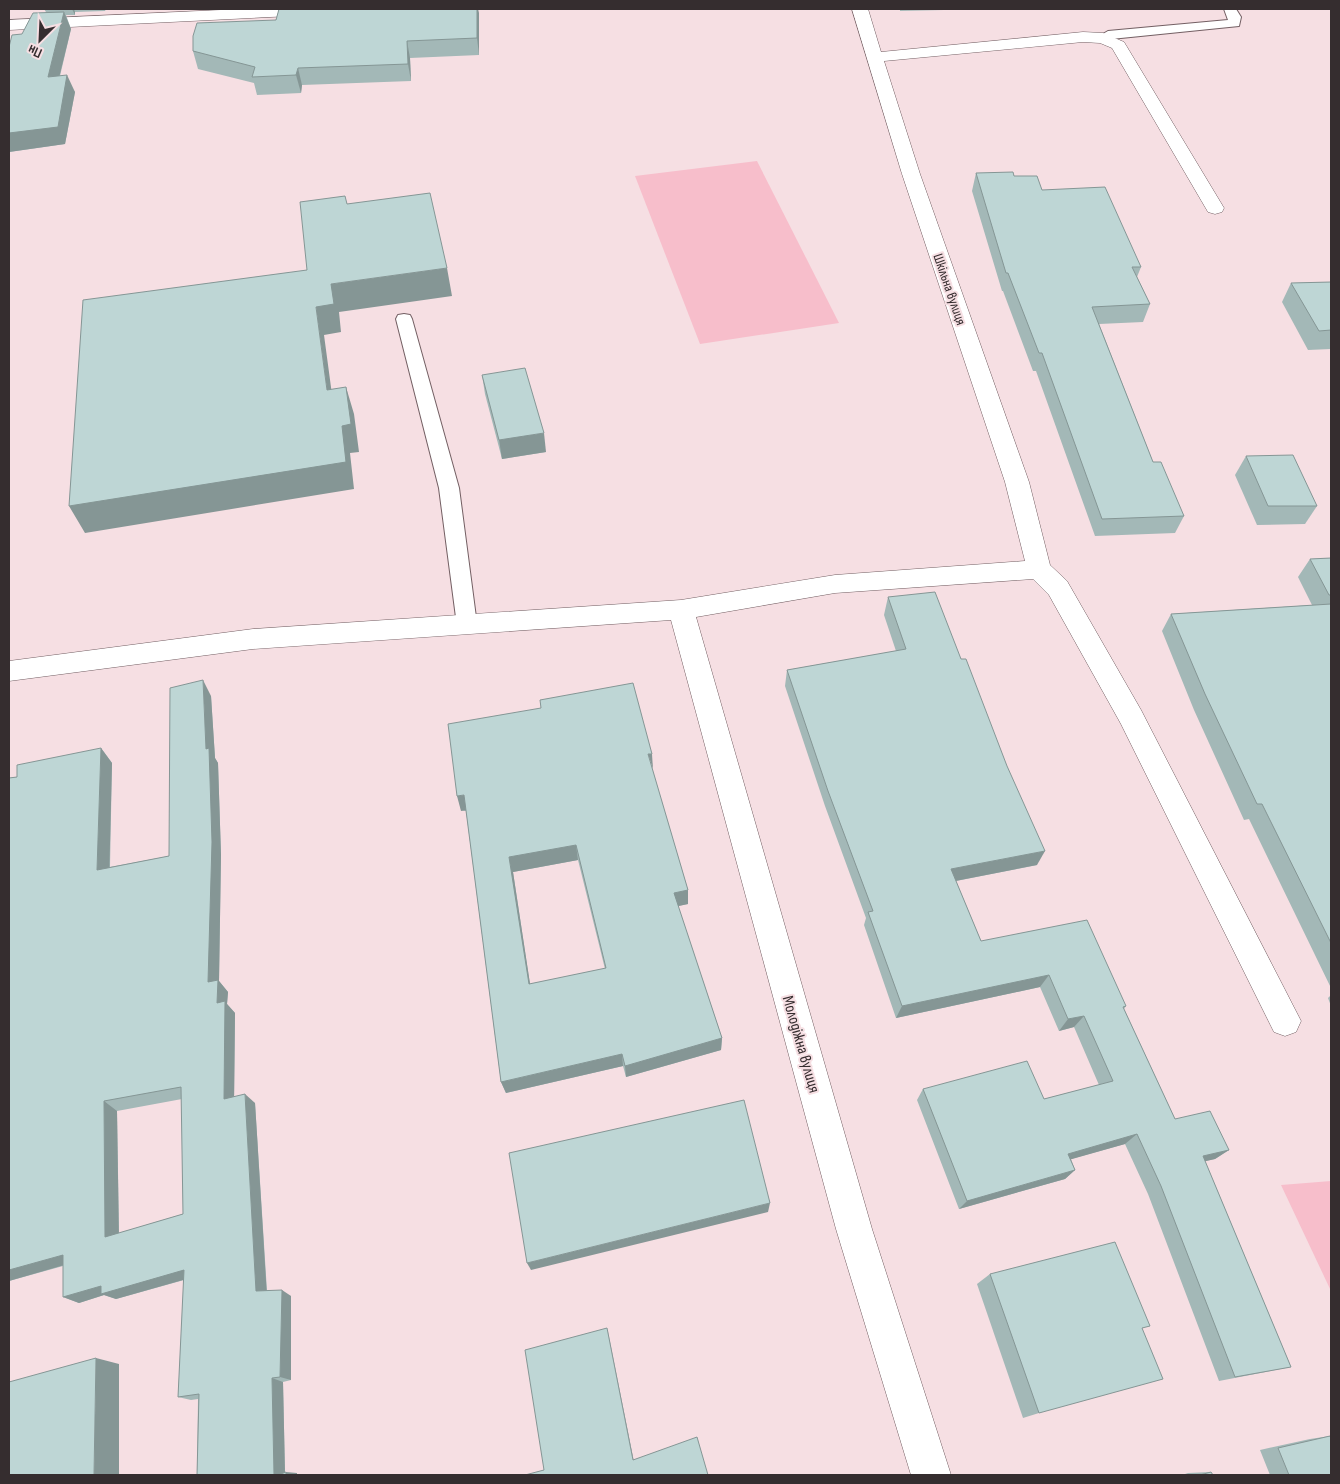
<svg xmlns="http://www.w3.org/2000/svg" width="1340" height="1484" viewBox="0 0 1340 1484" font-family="'Sofia Sans Condensed',sans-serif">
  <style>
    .green { fill: #f7becb }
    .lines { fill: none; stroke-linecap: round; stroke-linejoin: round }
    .service-casing { stroke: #735f63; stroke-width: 2 }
    .minor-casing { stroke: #735f63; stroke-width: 1 }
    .service { fill: #fff; fill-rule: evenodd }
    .minor { fill: #fff; fill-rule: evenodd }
    .wall { fill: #a3b8b7; fill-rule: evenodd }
    .shaded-wall { fill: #859695 }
    .building { fill: #bed6d5; stroke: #859695; fill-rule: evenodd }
    .labels { text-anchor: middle; stroke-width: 4; stroke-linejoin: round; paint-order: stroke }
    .far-street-label { font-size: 14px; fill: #352d2f; stroke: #f6dfe3 }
    .street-label { font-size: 16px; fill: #352d2f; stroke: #f6dfe3 }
  </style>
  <rect width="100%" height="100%" fill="#f6dfe3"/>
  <!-- green -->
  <g class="green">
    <polygon points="757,161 839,323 700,344 635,176"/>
    <polygon points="1331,1181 1331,1291 1281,1185"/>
  </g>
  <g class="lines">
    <!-- service casing -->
    <g class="service-casing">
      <g id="service">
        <polygon points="1224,9 1236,9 1241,17 1239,26 1111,39 1103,42 1096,38 1108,31 1228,20"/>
        <polygon points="404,314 410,315 412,319 459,488 477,625 474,631 467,633 460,631 457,625 439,488 396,319 398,315"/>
      </g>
    </g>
    <!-- minor casing -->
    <g class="minor-casing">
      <g id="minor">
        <polygon points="242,9 340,9 338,12 332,14 9,30 9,20"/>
        <polygon points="852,9 868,9 881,52 1083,32 1103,33 1124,42 1224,208 1222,212 1215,214 1208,212 1112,48 1100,43 1083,42 884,61 920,174 1029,482 1050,565 1067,581 1141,710 1301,1021 1296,1032 1285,1036 1274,1032 1121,724 1049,595 1033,579 835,593 696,617 872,1229 951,1475 911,1475 836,1229 671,620 253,649 9,681 9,661 253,629 681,600 835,575 1025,561 1005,482 902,174"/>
      </g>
    </g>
    <!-- service -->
    <use href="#service" class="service"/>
    <!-- minor -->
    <use href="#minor" class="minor"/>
  </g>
  <!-- wall -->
  <g class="wall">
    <polygon points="44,9 106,9 105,11 75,12 75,15 66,15 71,29 60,76 75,92 65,144 9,152 9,47 46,12"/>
    <polygon points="279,9 478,9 479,55 410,58 411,81 302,85 301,93 257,95 254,83 198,69 193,51 276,20"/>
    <polygon points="900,9 944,9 944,10 900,11"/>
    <polygon points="976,173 1014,176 1042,190 1141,267 1137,277 1150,304 1143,322 1099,324 1153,462 1184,516 1175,533 1095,536 1036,371 1033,371 1003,291 1002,291 972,191"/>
    <polygon points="1331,282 1331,349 1308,350 1282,302 1291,283"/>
    <polygon points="482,375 546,452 502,459 485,394"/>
    <polygon points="1246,456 1317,506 1305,524 1257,525 1235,475"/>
    <polygon points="1331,558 1331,988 1249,819 1244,820 1194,710 1162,631 1171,614 1312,605 1298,577 1310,559"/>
    <polygon points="888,597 1037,865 956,881 981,941 1126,1006 1124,1009 1175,1119 1229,1150 1215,1159 1205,1161 1291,1367 1219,1381 1148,1194 1125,1144 1071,1159 1075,1170 1065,1179 959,1209 917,1100 923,1089 1044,1099 1099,1085 1074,1027 1059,1031 1040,987 896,1018 864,925 866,918 825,806 785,686 787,670 896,651 884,615"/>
    <path d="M211 696 215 758 218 763 221 855 219 981 228 992 227 1004 235 1013 234 1096 255 1103 267 1291 291 1296V1380L283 1382 285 1473H297V1475H197L198 1399 191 1400 178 1397 184 1280 116 1299 104 1295 79 1303 63 1297V1266L9 1281V778L17 777 101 748 112 763 110 867 169 856ZM182 1099 183 1214 119 1233 117 1111Z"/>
    <path d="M652 769 688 890V904L678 906 722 1038 721 1050 626 1077 623 1066 506 1093 501 1082 466 811H461ZM578 860 605 969 530 984 513 872Z"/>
    <polygon points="1331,995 1331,1006 1328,998"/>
    <polygon points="990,1274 1143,1329 1039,1413 1023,1418 977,1284"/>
    <polygon points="1330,1436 1331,1475 1270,1475 1260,1450 1310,1439"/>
    <polygon points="1211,1472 1213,1475 1182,1475 1188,1473"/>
  </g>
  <!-- shaded-wall -->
  <g class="shaded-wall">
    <polygon points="72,9 74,9 75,12 75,15"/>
    <polygon points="477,9 478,9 479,13 479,55 477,38"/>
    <polygon points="64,12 71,29 55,94 48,77"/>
    <polygon points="407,41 410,58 411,81 408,64"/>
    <polygon points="298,68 302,85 301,93 296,75"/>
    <polygon points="67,75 75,92 65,144 9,152 9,133"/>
    <polygon points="447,268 452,296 339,312 341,332 324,335 335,417 327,390 316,307 331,284"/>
    <polygon points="346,387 354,414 359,452 350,453 354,489 85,533 69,506 342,426"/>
    <polygon points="544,433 546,452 502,459 499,440"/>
    <polygon points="203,680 211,696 215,758 218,763 221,855 219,981 228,992 227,1004 235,1013 234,1109 224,1099 217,1003 208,982 206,749"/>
    <polygon points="101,748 112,763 109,883 97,870"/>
    <polygon points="648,754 652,754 653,769"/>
    <polygon points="464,795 468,810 461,811 457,796"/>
    <polygon points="576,845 578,860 513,872 532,997 529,984 509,857"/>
    <polygon points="1045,851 1037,865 945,883 951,869"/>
    <polygon points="688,890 688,904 674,907 674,893"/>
    <polygon points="1049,975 1040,987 896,1018 902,1006"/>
    <polygon points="1084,1016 1074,1027 1059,1031 1068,1019"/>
    <polygon points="722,1038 721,1050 626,1077 625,1066"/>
    <polygon points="622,1054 623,1066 506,1093 501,1082"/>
    <polygon points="245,1094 255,1103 267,1297 256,1291"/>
    <polygon points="104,1101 117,1111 119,1244 105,1237"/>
    <polygon points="1137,1134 1125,1144 1058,1163 1068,1154"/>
    <polygon points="1229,1150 1215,1159 1189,1165 1203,1156"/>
    <polygon points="1075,1170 1065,1179 959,1209 967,1201"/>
    <polygon points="770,1203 768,1212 531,1270 527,1263"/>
    <polygon points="63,1255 78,1261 9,1281 9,1270"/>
    <polygon points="184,1270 197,1276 116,1299 104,1295 79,1303 63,1297 101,1286"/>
    <polygon points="282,1290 291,1296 291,1380 280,1377"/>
    <polygon points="607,1328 608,1332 634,1462 633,1460"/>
    <polygon points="96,1358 119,1364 119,1475 94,1475"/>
    <polygon points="272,1378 283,1382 285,1475 274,1475"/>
    <polygon points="286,1472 297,1473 297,1475 286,1475"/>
  </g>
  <!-- building -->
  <g class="building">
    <polygon points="279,9 477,9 477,38 407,41 408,64 298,68 296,75 252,77 255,67 193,51 193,36 197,23 276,20"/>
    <polygon points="64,12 48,77 67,75 58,127 9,133 9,47 12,35 22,34 33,13"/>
    <polygon points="1013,172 1014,176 1037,176 1042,190 1105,187 1141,267 1132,267 1150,304 1092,307 1153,462 1161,462 1184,516 1102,519 1042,353 1039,353 1008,273 1006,273 976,173"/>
    <polygon points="430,193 447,268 331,284 334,304 316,307 327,390 346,387 351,424 342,426 346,462 69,506 83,300 307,270 300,202 345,196 347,204"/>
    <polygon points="1331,282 1331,330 1319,331 1291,283"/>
    <polygon points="525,368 544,433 499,440 482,375"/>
    <polygon points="1293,455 1317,506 1268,506 1246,456"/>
    <polygon points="1331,558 1331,595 1329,595 1310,559"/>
    <polygon points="935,592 961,659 966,659 1007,766 1045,851 951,869 981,941 1087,920 1126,1006 1123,1007 1175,1119 1210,1111 1229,1150 1203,1156 1291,1367 1235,1377 1161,1186 1137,1134 1068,1154 1075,1170 967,1201 923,1089 1027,1061 1044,1099 1113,1081 1084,1016 1068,1019 1049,975 902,1006 868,912 873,911 828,791 787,670 906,649 888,597"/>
    <polygon points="1331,604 1331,943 1262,804 1257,804 1205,694 1171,614"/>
    <path d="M203 680 206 749 209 748 212 842 208 982 218 980 217 1003 225 1001 224 1099 245 1094 256 1291 282 1290 280 1377 272 1378 274 1475H197L199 1394 178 1397 184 1270 101 1294V1286L63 1297V1255L9 1270V778L17 777V765L101 748 97 870 169 856 170 688ZM181 1087 183 1214 105 1237 104 1101Z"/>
    <path d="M633 683 652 754H648L688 890 674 893 722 1038 625 1066 622 1054 501 1082 464 795 457 796 448 724 541 708 540 700ZM576 845 606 968 529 984 509 857Z"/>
    <polygon points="744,1100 770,1203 527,1263 509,1153"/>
    <polygon points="1115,1242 1150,1326 1142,1328 1163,1379 1039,1413 990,1274"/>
    <polygon points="607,1328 633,1460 697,1437 708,1475 525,1475 544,1470 525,1350"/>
    <polygon points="96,1358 94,1475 9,1475 9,1382"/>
    <polygon points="1330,1436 1331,1439 1331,1475 1289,1475 1278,1448"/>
    <polygon points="286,1472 286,1475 278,1475"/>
    <polygon points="1211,1472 1213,1475 1200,1475"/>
  </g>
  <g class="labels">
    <!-- far-street labels -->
    <g class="far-street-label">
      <text transform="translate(950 289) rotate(71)" y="5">Шкільна вулиця</text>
    </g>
    <!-- street labels -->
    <g class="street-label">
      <text transform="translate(802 1044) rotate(74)" y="6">Молодіжна вулиця</text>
    </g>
  </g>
  <!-- border -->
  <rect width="1340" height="1484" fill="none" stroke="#352d2f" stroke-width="20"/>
  <!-- north arrow -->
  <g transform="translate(40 40) rotate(204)" stroke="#f6dfe3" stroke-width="4" paint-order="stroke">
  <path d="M0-4L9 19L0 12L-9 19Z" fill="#352d2f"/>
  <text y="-8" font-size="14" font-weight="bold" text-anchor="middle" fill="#352d2f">Пн</text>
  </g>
</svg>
